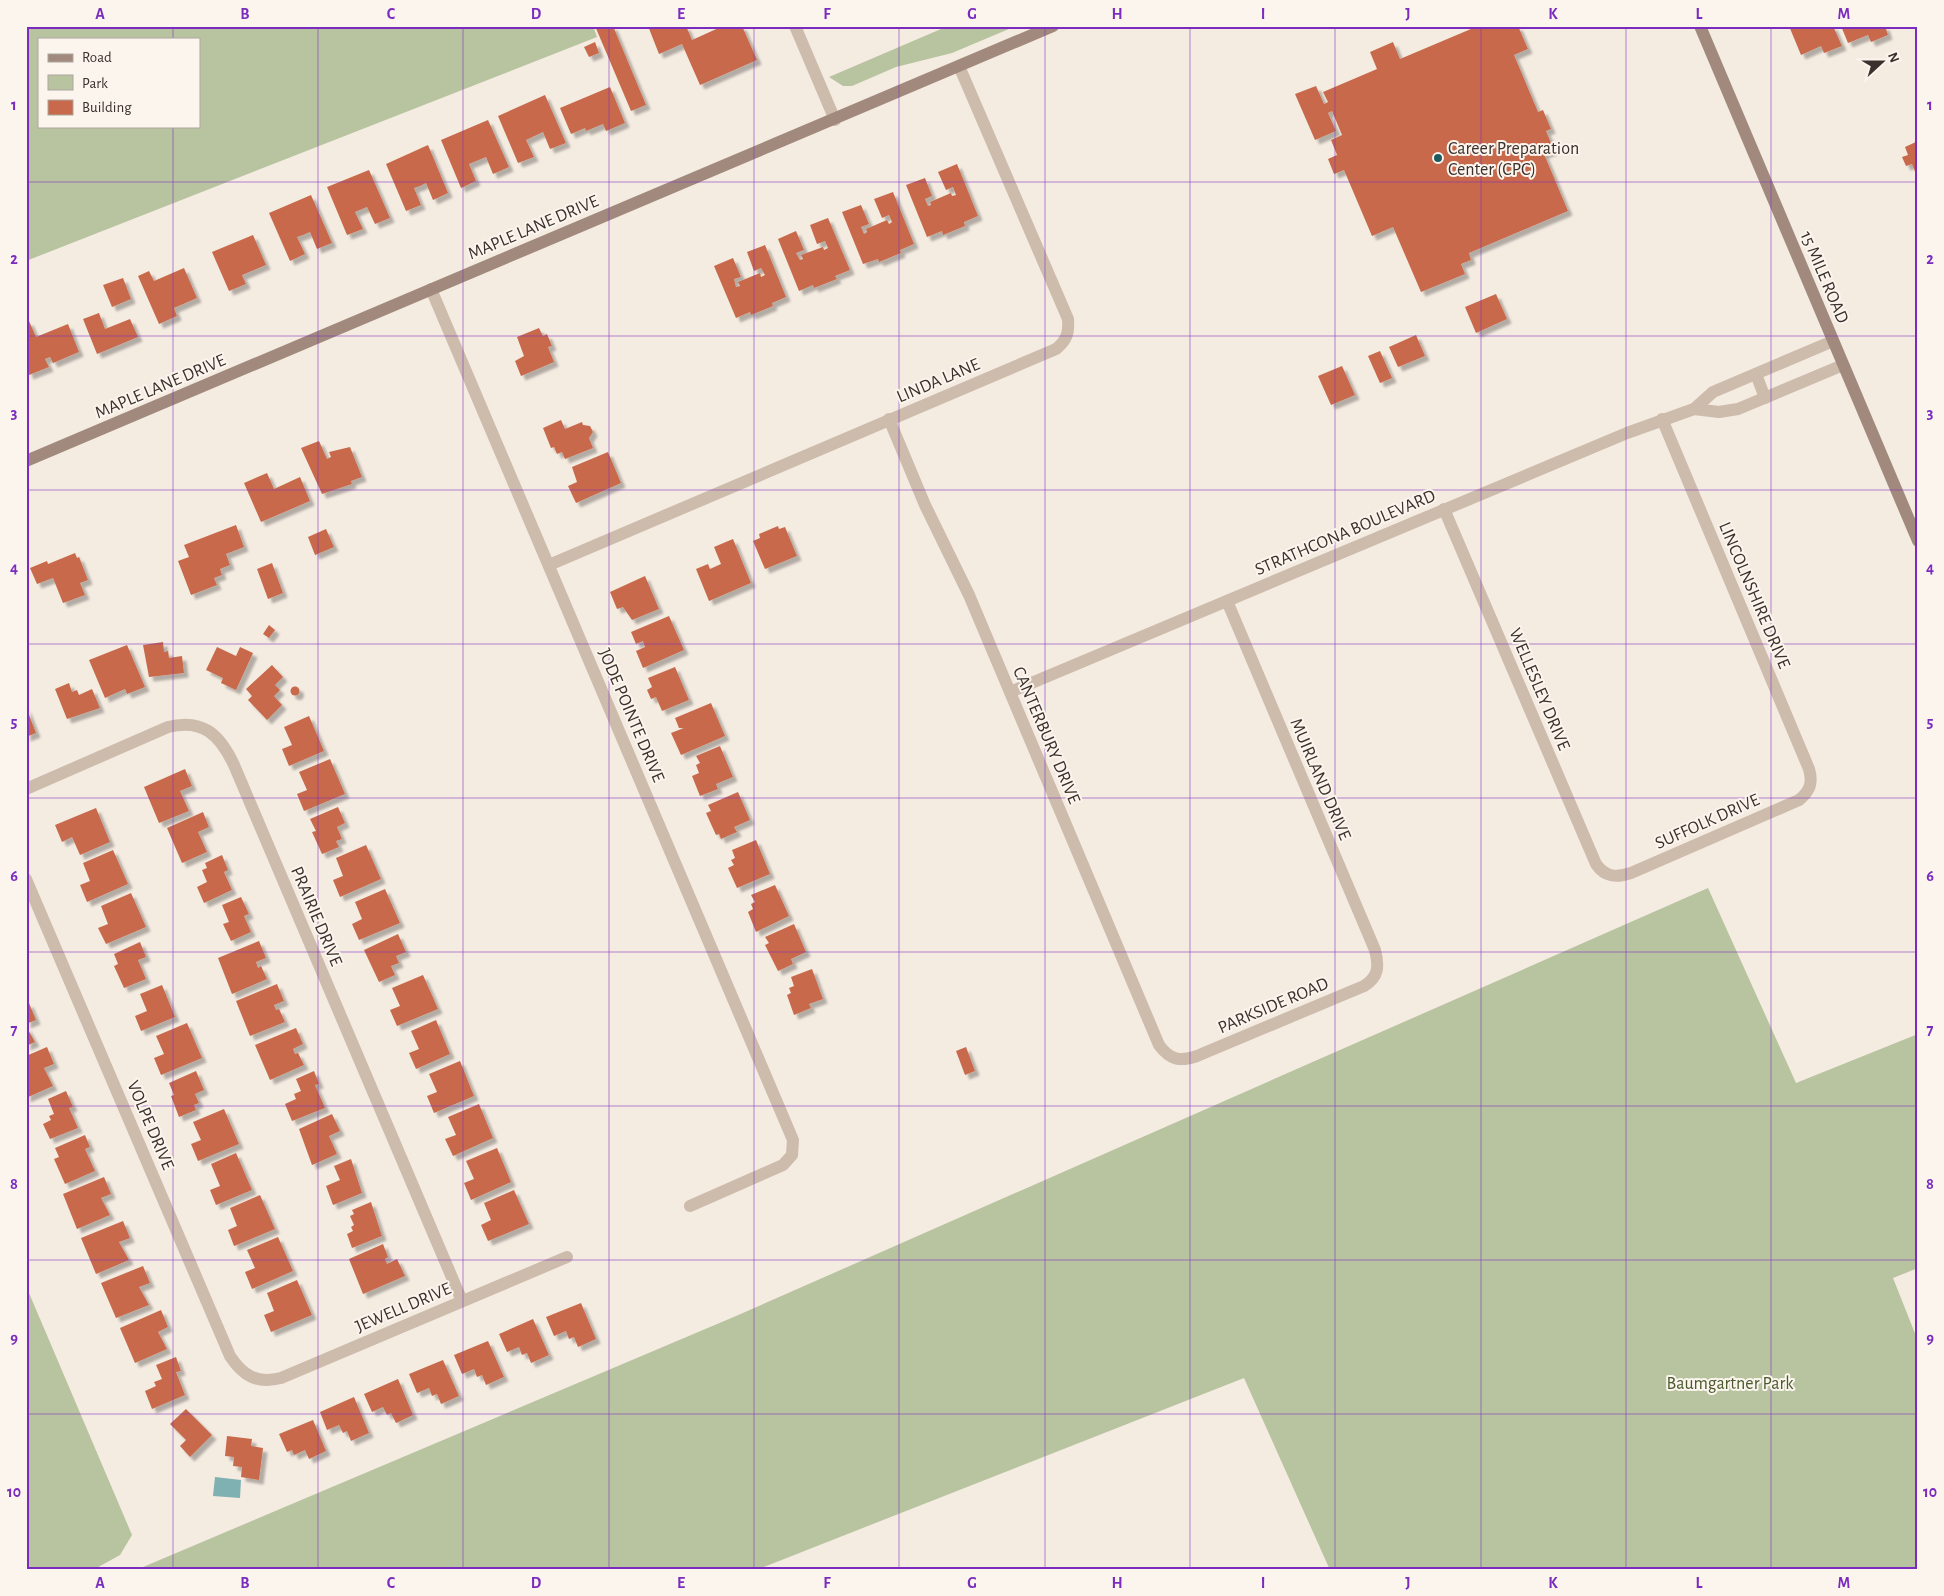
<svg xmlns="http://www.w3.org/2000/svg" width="1944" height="1596" viewBox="0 0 1944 1596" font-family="'Alegreya Sans',sans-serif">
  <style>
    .green { fill: #b8c4a0; fill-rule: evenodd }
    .water { fill: #7fb0b2 }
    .building { fill: #c8694b; filter: url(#shadow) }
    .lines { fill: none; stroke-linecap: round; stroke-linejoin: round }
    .street { stroke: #cdbbac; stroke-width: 12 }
    .secondary { stroke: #a18a7d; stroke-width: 12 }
    .grid { fill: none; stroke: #7b2cbf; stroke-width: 1; stroke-opacity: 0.55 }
    .poi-dot { fill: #1f5a5e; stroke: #fbf5ee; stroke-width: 2 }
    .labels { text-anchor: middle; stroke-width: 4; stroke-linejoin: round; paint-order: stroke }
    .poi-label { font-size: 18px; fill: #3b302b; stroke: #fbf5ee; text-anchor: start }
    .street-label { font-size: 18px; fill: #3b302b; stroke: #fbf5ee }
    .park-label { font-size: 18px; fill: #4a5a2e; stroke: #fbf5ee }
    .neatline { fill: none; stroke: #7b2cbf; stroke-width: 2 }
    .grid-label { font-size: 16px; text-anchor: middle; font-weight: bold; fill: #7b2cbf }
  </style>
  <defs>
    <filter id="shadow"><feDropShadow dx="4.5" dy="4.5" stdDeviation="1" flood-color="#0004"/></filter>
  </defs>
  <rect width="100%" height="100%" fill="#f4ebe1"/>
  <!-- green -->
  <g class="green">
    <path d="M26 26H593L597 37 26 261ZM39 39H199V126H39Z"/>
    <polygon points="948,26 1016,26 952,53 896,67 852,86 843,86 829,77"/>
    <polygon points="1708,888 1796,1083 1918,1034 1918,1268 1893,1278 1918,1341 1918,1570 1330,1570 1244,1378 756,1570 136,1570 736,1316"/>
    <polygon points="26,1286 132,1535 120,1555 93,1570 26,1570"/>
  </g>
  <!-- water -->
  <polygon class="water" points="215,1477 241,1480 240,1498 213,1496"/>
  <!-- building -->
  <g class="building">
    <polygon points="595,26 613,26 646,105 631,111"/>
    <polygon points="648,26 686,26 692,40 723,26 742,26 757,60 700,85 682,44 659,54"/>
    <polygon points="1478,26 1518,26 1528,49 1514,55 1538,112 1543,110 1551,129 1546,131 1554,150 1544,154 1568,211 1469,253 1471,260 1461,264 1465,274 1421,292 1393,227 1372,236 1344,170 1334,174 1328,159 1337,155 1331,140 1342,135 1332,111 1328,113 1336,131 1315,140 1295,94 1316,86 1324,104 1328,102 1323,92 1377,69 1370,52 1393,42 1400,59"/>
    <polygon points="1789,26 1833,26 1842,46 1824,53 1821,46 1801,55"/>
    <polygon points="1841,26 1885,26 1888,35 1871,42 1868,35 1848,43"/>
    <polygon points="595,42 599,53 589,57 584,47"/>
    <polygon points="610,87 625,123 606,131 603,124 586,131 585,128 571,134 560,108"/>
    <polygon points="545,95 566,143 550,149 543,132 526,140 534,157 518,163 498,116"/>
    <polygon points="488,120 509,167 493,174 486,157 469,164 476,181 461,188 441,140"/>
    <polygon points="1918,141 1918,179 1912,164 1906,166 1902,157 1908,155 1905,147"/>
    <polygon points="428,145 448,193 433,200 426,183 420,186 414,188 421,205 406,211 386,164"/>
    <polygon points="957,164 978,216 964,222 965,226 943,235 942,231 927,237 906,185 925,178 932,196 925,199 928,206 931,205 930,202 951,193 952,196 956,195 953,187 946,190 938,172"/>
    <polygon points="369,170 390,218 375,224 367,207 355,212 363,229 347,235 327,187"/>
    <polygon points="893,192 914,244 900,250 901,253 879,262 878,259 863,264 842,212 861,205 869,224 861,227 864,234 867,232 866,229 887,220 889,224 892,222 889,215 882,218 874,199"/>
    <polygon points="311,195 332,243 317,249 310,232 303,235 297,237 305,254 290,261 269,213"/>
    <polygon points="828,218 850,270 835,276 837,279 814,288 813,285 799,291 778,239 796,231 804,250 796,253 800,260 803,259 801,255 823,247 824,250 828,248 825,241 817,244 810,225"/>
    <polygon points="253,235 266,265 242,275 246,284 229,291 212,252"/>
    <polygon points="765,245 786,297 772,303 773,306 751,315 750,312 736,318 714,266 733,258 741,277 734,279 736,287 740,286 738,282 760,273 761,277 765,275 761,268 754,271 747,252"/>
    <polygon points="184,268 197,298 174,308 177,316 159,324 138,276 149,271 154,281"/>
    <polygon points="123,278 131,299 112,307 103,285"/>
    <polygon points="1496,294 1507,319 1476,333 1465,307"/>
    <polygon points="99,313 105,329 130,319 138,337 97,354 83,319"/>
    <polygon points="29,321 36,337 68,324 79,352 53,363 50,357 45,359 49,367 29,375 26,367 26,322"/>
    <polygon points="539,328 543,336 547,334 552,346 548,347 554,362 521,376 515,361 524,356 517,337"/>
    <polygon points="1416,335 1425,356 1398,367 1389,347"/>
    <polygon points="1380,351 1392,378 1380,383 1368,356"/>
    <polygon points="1342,366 1355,395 1331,405 1318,376"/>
    <polygon points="561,420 565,429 582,422 583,425 590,426 593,432 589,438 593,448 565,459 562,452 557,454 554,447 551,448 543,428"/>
    <polygon points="319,441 327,459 331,457 329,452 350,447 362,477 351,481 352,484 322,494 301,448"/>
    <polygon points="608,452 621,483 576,503 568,486 577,482 572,467"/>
    <polygon points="267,473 274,489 300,477 310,501 261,522 244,483"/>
    <polygon points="236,525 244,547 226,554 230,565 220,569 222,575 214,578 217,585 191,595 178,561 189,557 184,545"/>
    <polygon points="778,526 779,529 785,527 797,556 765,569 753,541 760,538 759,534"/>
    <polygon points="326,529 334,547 315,555 308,537"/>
    <polygon points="733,539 751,583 709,601 696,569 708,564 710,569 721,564 714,547"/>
    <polygon points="75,553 77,558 79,557 88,580 80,583 85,595 63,603 53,578 37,584 30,568 47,561 48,564"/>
    <polygon points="272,563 283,593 268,599 257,569"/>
    <polygon points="645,576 659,609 632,620 623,607 617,609 610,592"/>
    <polygon points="669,616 684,650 643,668 636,651 645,647 643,641 636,644 631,632"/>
    <polygon points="269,625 275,630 269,638 263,634"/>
    <polygon points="163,642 164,652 168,651 169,658 182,656 184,673 149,677 143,645"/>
    <polygon points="127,645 145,687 127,694 125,689 105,698 89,660"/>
    <polygon points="217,647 236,656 240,647 253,653 236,690 221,683 223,678 206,670"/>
    <polygon points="272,665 283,677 275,685 280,690 274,696 282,705 267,720 248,700 252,696 246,689"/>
    <polygon points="675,667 689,700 662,711 656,697 651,699 647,690 652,687 648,678"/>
    <polygon points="69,683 72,692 77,690 79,695 92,689 100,708 67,719 55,689"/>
    <circle cx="295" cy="691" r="4.5"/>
    <polygon points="711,703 725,736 681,755 671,733 684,728 679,728 675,718"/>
    <polygon points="26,707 36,733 26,737"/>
    <polygon points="309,716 324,751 289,766 282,749 292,745 284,727"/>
    <polygon points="720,746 733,777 716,784 718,789 700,796 692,776 699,773 696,765 700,763 696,756"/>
    <polygon points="330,759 345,794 304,811 297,794 307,790 299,772"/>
    <polygon points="185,769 192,786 180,791 189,811 159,823 144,787"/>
    <polygon points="738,792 750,820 734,827 737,832 721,839 719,834 716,835 706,813 711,811 708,805"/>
    <polygon points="338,807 345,823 337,827 342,839 336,841 339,847 322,854 312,832 316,831 310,819"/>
    <polygon points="96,808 110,842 80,855 72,837 62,842 55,825"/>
    <polygon points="203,812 209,827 198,832 207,852 182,863 167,828"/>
    <polygon points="756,840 770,874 737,888 728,868 734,865 731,860 735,858 732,850"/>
    <polygon points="366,845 381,879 340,897 333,880 343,876 336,858"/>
    <polygon points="113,850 128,884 87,902 80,885 90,881 83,863"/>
    <polygon points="222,855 228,870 224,872 232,890 204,903 197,887 207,882 202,870 207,868 205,863"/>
    <polygon points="775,885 789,916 756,932 748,912 753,909 751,904 755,902 751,895"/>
    <polygon points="385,889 400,923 359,940 352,924 362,919 355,902"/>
    <polygon points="131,893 146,927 106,944 98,928 108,924 101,906"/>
    <polygon points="241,897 249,914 244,916 251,932 231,941 223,924 229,922 222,905"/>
    <polygon points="794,924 806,952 791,959 793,964 778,971 765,945 769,943 765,937"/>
    <polygon points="398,934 406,952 396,956 399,963 391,966 395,975 379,982 364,950"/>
    <polygon points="259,941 266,958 256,962 258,968 261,966 267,979 232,994 218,958"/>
    <polygon points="140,942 146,957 138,960 146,979 124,988 114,966 118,964 114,954"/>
    <polygon points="812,969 823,999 809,1004 811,1008 794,1015 787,995 791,993 789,988 794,986 791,977"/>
    <polygon points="423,975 438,1009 397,1026 390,1010 400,1006 392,988"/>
    <polygon points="277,984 284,1001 274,1005 276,1010 279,1009 285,1022 250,1036 236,1001"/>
    <polygon points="162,985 175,1017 141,1031 135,1016 147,1011 140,994"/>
    <polygon points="29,1003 36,1020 26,1024 26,1004"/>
    <polygon points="436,1020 450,1054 416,1069 409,1053 419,1049 411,1031"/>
    <polygon points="187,1023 202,1058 161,1075 154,1058 164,1054 156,1036"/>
    <polygon points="26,1026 35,1042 26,1046"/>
    <polygon points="296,1028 303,1044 293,1049 295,1054 298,1053 304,1065 270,1080 255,1045"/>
    <polygon points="47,1047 54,1064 44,1068 53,1086 26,1098 26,1056"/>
    <polygon points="966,1047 975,1071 965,1075 956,1051"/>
    <polygon points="460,1061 474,1096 434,1113 427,1096 437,1092 429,1074"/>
    <polygon points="196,1071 204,1090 195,1094 199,1103 194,1105 196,1110 179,1117 171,1096 174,1095 169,1083"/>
    <polygon points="314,1071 319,1084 315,1085 325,1108 292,1121 285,1104 296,1099 294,1094 301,1091 296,1079"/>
    <polygon points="66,1091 73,1107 69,1108 78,1128 50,1139 43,1124 51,1120 49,1116 54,1114 48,1099"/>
    <polygon points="479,1104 493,1138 453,1156 445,1139 456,1135 448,1117"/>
    <polygon points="224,1109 239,1144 198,1161 191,1144 201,1140 193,1122"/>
    <polygon points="332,1114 340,1131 329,1136 337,1154 312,1165 299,1129"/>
    <polygon points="85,1135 90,1147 85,1149 95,1171 65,1184 54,1159 59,1157 55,1148"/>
    <polygon points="497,1148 511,1182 471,1200 464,1183 474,1179 466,1161"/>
    <polygon points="236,1153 252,1190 216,1205 210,1190 220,1186 211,1164"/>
    <polygon points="351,1159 362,1193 333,1205 326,1186 340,1180 334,1166"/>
    <polygon points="104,1177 111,1194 101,1198 110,1215 77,1229 63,1194"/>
    <polygon points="514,1190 529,1224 488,1241 481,1225 491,1220 484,1203"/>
    <polygon points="260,1195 275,1229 234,1246 228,1230 237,1226 230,1208"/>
    <polygon points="371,1202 382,1236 352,1248 347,1234 353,1231 351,1227 354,1225 350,1216 354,1214 352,1210"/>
    <polygon points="123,1221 130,1238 119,1242 129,1260 96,1274 81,1238"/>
    <polygon points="278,1237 293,1271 252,1289 245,1272 255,1268 247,1250"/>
    <polygon points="383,1244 388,1257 385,1259 387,1264 397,1259 405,1276 363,1294 349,1259"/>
    <polygon points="143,1266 150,1283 139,1287 149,1305 116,1318 101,1283"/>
    <polygon points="297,1280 312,1315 271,1332 264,1315 274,1311 267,1293"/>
    <polygon points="581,1303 596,1339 578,1347 574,1337 569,1339 566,1331 554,1336 546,1317"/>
    <polygon points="161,1310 168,1327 158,1332 167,1349 135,1363 120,1328"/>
    <polygon points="533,1319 549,1355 531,1363 527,1353 522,1355 519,1347 507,1352 499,1334"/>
    <polygon points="488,1341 504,1377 486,1385 482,1375 477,1377 474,1369 462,1374 454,1355"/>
    <polygon points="176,1357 181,1371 176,1372 185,1395 152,1409 145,1391 156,1386 154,1382 162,1379 156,1365"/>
    <polygon points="443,1360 459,1396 441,1404 437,1394 432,1396 429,1388 417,1393 409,1374"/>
    <polygon points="398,1379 413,1415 396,1423 391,1413 387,1415 383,1407 372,1412 364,1394"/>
    <polygon points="354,1397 369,1433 351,1441 347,1431 343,1433 339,1425 327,1430 320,1412"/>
    <polygon points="186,1409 212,1435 190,1457 180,1446 186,1440 170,1424"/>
    <polygon points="313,1420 326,1451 309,1459 305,1450 294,1455 292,1450 287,1452 279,1434"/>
    <polygon points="227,1436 252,1439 251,1446 263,1448 259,1480 241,1477 242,1467 233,1466 234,1457 225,1456"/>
  </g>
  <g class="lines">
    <!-- street -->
    <g class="street">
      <polyline points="795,26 835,120"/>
      <polyline points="431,289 793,1140 792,1155 783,1165 690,1206"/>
      <polyline points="1756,374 1765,398"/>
      <polyline points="1694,409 1719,412 1738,409 1843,365"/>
      <path d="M889 419 925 505 969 595 1159 1045C1170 1060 1180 1062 1197 1056L1364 986C1379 977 1379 966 1375 950L1227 601"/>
      <path d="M1444 509 1596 864C1605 877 1616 878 1631 873L1799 800C1810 791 1813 783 1809 769L1662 419"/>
      <path d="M549 565 1056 349C1067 340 1069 333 1068 319L959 66"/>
      <polyline points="1010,692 1627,433 1694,409 1713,392 1833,341"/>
      <path d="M26 789 168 727C203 718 220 735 234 765L462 1301"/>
      <path d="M26 879 230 1356C243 1376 257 1384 281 1378L567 1257"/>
    </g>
    <!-- secondary -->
    <g class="secondary">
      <polyline points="1700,26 1918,541"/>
      <polyline points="26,461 1053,26"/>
    </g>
  </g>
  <!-- grid -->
  <path class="grid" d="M173 26V39M318 26V1570M463 26V1570M609 26V1570M754 26V1570M899 26V1570M1045 26V1570M1190 26V1570M1335 26V1570M1481 26V1570M1626 26V1570M1771 26V1570M173 126V1570M26 182H1918M26 336H1918M26 490H1918M26 644H1918M26 798H1918M26 952H1918M26 1106H1918M26 1260H1918M26 1414H1918"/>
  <!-- markers -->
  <circle class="poi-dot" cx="1438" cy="158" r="5"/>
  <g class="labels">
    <!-- poi labels -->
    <g class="poi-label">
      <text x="1448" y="154">Career Preparation<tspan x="1448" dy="21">Center (CPC)</tspan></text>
    </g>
    <!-- street labels -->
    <g class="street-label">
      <text transform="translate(533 227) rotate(-23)" y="6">MAPLE LANE DRIVE</text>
      <text transform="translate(1825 277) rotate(67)" y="6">15 MILE ROAD</text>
      <text transform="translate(938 380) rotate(-23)" y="6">LINDA LANE</text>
      <text transform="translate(160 386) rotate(-23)" y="6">MAPLE LANE DRIVE</text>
      <text transform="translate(1345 532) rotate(-23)" y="6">STRATHCONA BOULEVARD</text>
      <text transform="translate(1755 595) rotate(67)" y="6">LINCOLNSHIRE DRIVE</text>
      <text transform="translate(1540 689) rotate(67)" y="6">WELLESLEY DRIVE</text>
      <text transform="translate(632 715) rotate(67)" y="6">JODE POINTE DRIVE</text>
      <text transform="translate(1047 735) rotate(67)" y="6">CANTERBURY DRIVE</text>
      <text transform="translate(1321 779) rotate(67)" y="6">MUIRLAND DRIVE</text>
      <text transform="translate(1707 821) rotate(-24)" y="6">SUFFOLK DRIVE</text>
      <text transform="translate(317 916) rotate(67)" y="6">PRAIRIE DRIVE</text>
      <text transform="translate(1273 1005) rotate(-23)" y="6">PARKSIDE ROAD</text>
      <text transform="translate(151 1125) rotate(67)" y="6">VOLPE DRIVE</text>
      <text transform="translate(403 1307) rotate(-23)" y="6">JEWELL DRIVE</text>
    </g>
    <!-- park labels -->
    <g class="park-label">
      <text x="1730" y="1389">Baumgartner Park</text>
    </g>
  </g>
  <!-- border -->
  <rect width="1944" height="1596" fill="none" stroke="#fbf5ee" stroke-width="55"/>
  <!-- legend -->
  <rect x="38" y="38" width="162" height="90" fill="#fbf5ee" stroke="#aea6a0"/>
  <rect x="48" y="54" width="25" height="8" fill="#a18a7d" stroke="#aea6a0"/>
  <text x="82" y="62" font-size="15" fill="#3b302b">Road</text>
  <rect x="48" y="75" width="25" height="15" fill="#b8c4a0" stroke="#aea6a0"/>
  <text x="82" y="88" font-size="15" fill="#3b302b">Park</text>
  <rect x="48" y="100" width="25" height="15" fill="#c8694b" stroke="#aea6a0"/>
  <text x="82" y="112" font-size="15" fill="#3b302b">Building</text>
  <!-- north arrow -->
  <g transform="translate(1882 62) rotate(69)" stroke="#fbf5ee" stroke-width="4" paint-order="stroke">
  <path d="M0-4L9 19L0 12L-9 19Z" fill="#3b302b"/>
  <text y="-8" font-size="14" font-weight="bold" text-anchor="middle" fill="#3b302b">N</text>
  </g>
  <rect x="28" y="28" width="1888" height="1540" class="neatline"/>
  <g class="grid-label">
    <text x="100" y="19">A</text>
    <text x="245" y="19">B</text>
    <text x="391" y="19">C</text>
    <text x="536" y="19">D</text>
    <text x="681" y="19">E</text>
    <text x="827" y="19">F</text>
    <text x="972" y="19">G</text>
    <text x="1117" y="19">H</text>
    <text x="1263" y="19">I</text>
    <text x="1408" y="19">J</text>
    <text x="1553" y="19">K</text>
    <text x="1699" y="19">L</text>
    <text x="1844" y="19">M</text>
    <text x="14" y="110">1</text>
    <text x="1930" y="110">1</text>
    <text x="14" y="264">2</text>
    <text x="1930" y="264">2</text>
    <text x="14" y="418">3</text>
    <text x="1930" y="418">3</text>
    <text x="14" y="573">4</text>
    <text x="1930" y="573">4</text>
    <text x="14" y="727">5</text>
    <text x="1930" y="727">5</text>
    <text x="14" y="881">6</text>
    <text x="1930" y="881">6</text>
    <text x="14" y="1035">7</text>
    <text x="1930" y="1035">7</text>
    <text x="14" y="1189">8</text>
    <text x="1930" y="1189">8</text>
    <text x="14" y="1343">9</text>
    <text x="1930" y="1343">9</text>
    <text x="14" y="1497">10</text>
    <text x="1930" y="1497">10</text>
    <text x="100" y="1588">A</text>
    <text x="245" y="1588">B</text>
    <text x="391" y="1588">C</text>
    <text x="536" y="1588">D</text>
    <text x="681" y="1588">E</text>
    <text x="827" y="1588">F</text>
    <text x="972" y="1588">G</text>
    <text x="1117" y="1588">H</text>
    <text x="1263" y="1588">I</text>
    <text x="1408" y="1588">J</text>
    <text x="1553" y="1588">K</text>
    <text x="1699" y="1588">L</text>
    <text x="1844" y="1588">M</text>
  </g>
</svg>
